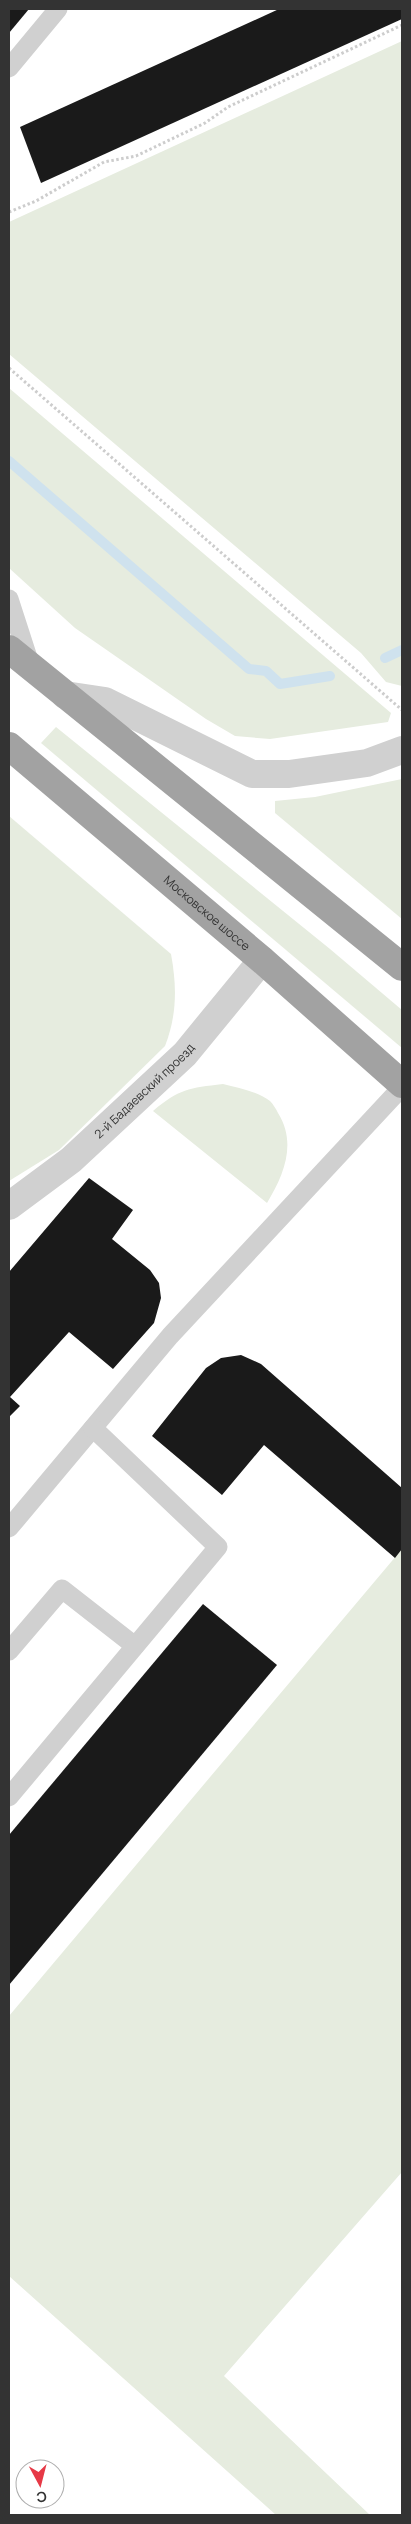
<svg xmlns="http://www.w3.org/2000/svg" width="411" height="2524" viewBox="0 0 411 2524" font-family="Manrope,sans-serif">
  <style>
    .green { fill: #e6ecdf }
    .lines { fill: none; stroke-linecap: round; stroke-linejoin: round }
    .stream { stroke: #cfe2ee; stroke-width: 10 }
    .building { fill: #1a1a1a }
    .path { stroke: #cdcdcd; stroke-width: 3; stroke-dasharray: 2.5 2.5; stroke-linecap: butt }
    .service { stroke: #d0d0d0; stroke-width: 19 }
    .minor { stroke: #d0d0d0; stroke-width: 28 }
    .tertiary { stroke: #d0d0d0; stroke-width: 28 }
    .trunk { stroke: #a2a2a2; stroke-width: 28 }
    .labels { text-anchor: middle; stroke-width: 5; stroke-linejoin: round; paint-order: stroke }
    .street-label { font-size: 12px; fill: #333; stroke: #fff }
  </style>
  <rect width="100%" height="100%" fill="#fff"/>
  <!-- green -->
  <g class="green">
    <polygon points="402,41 402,686 386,682 361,653 9,354 9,222"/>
    <polygon points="9,388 391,713 388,722 270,739 235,736 206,719 75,628 9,568"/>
    <polygon points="56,727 330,949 402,1010 402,1048 41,743"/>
    <polygon points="402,779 402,919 275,813 275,801 315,797"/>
    <path d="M9 816 171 954C177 987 177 1015 165 1046L59 1150 9 1181Z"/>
    <path d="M223 1084C238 1088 257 1091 270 1101 273 1104 276 1109 278 1113 297 1143 284 1175 267 1203L153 1111C179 1089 189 1088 223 1084Z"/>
    <polygon points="402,1549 402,2172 224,2376 370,2515 276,2515 9,2276 9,2016"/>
  </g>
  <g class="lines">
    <!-- stream -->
    <g class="stream">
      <polyline points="9,461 249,669 266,671 280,684 330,676"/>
      <polyline points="385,658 402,650"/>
    </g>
  </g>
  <!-- building -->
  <g class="building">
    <polygon points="9,9 29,9 9,33"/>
    <polygon points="279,9 402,9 402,19 41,183 20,127"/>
    <polygon points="89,1178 133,1210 112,1239 150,1270 159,1283 161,1298 154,1323 113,1369 69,1332 10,1397 20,1406 9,1417 9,1272"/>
    <polygon points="241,1355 261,1364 402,1488 402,1549 395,1558 264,1445 222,1495 152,1436 206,1368 221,1358"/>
    <polygon points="203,1604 277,1665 9,1985 9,1835"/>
  </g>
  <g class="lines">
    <!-- path -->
    <g class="path">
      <polyline points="9,212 36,201 104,162 136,156 205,123 228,107 402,25"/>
      <polyline points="9,368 402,710"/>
    </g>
    <!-- service -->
    <g class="service">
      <polyline points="9,68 58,9"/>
      <polyline points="9,599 31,667"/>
      <polyline points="9,1528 170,1336 402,1087"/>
      <polyline points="9,1651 62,1589 135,1646"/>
      <polyline points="9,1797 218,1547 93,1428"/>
    </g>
    <!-- minor -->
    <path class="minor" id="s1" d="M9 1206 71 1160 185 1054 262 960"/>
    <!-- tertiary -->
    <polyline class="tertiary" points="65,695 105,701 252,774 289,774 367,763 402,750"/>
    <!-- trunk -->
    <g class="trunk">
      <polyline points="9,649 402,967"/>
      <path id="s2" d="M9 746 262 960 402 1084"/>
    </g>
  </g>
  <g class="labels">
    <!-- street labels -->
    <g class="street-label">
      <text dy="4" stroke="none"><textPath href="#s2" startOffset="259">Московское шоссе</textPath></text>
      <text dy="4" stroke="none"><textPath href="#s1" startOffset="178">2-й Бадаевский проезд</textPath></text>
    </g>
  </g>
  <!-- border -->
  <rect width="411" height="2524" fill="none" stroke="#333333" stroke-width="20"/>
  <!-- north arrow -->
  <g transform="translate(40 2484) rotate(173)"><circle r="24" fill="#ffffff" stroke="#adadad"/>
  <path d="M0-4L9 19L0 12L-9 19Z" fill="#e63946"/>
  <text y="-8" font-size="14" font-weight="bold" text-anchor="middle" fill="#333333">С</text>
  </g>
</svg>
